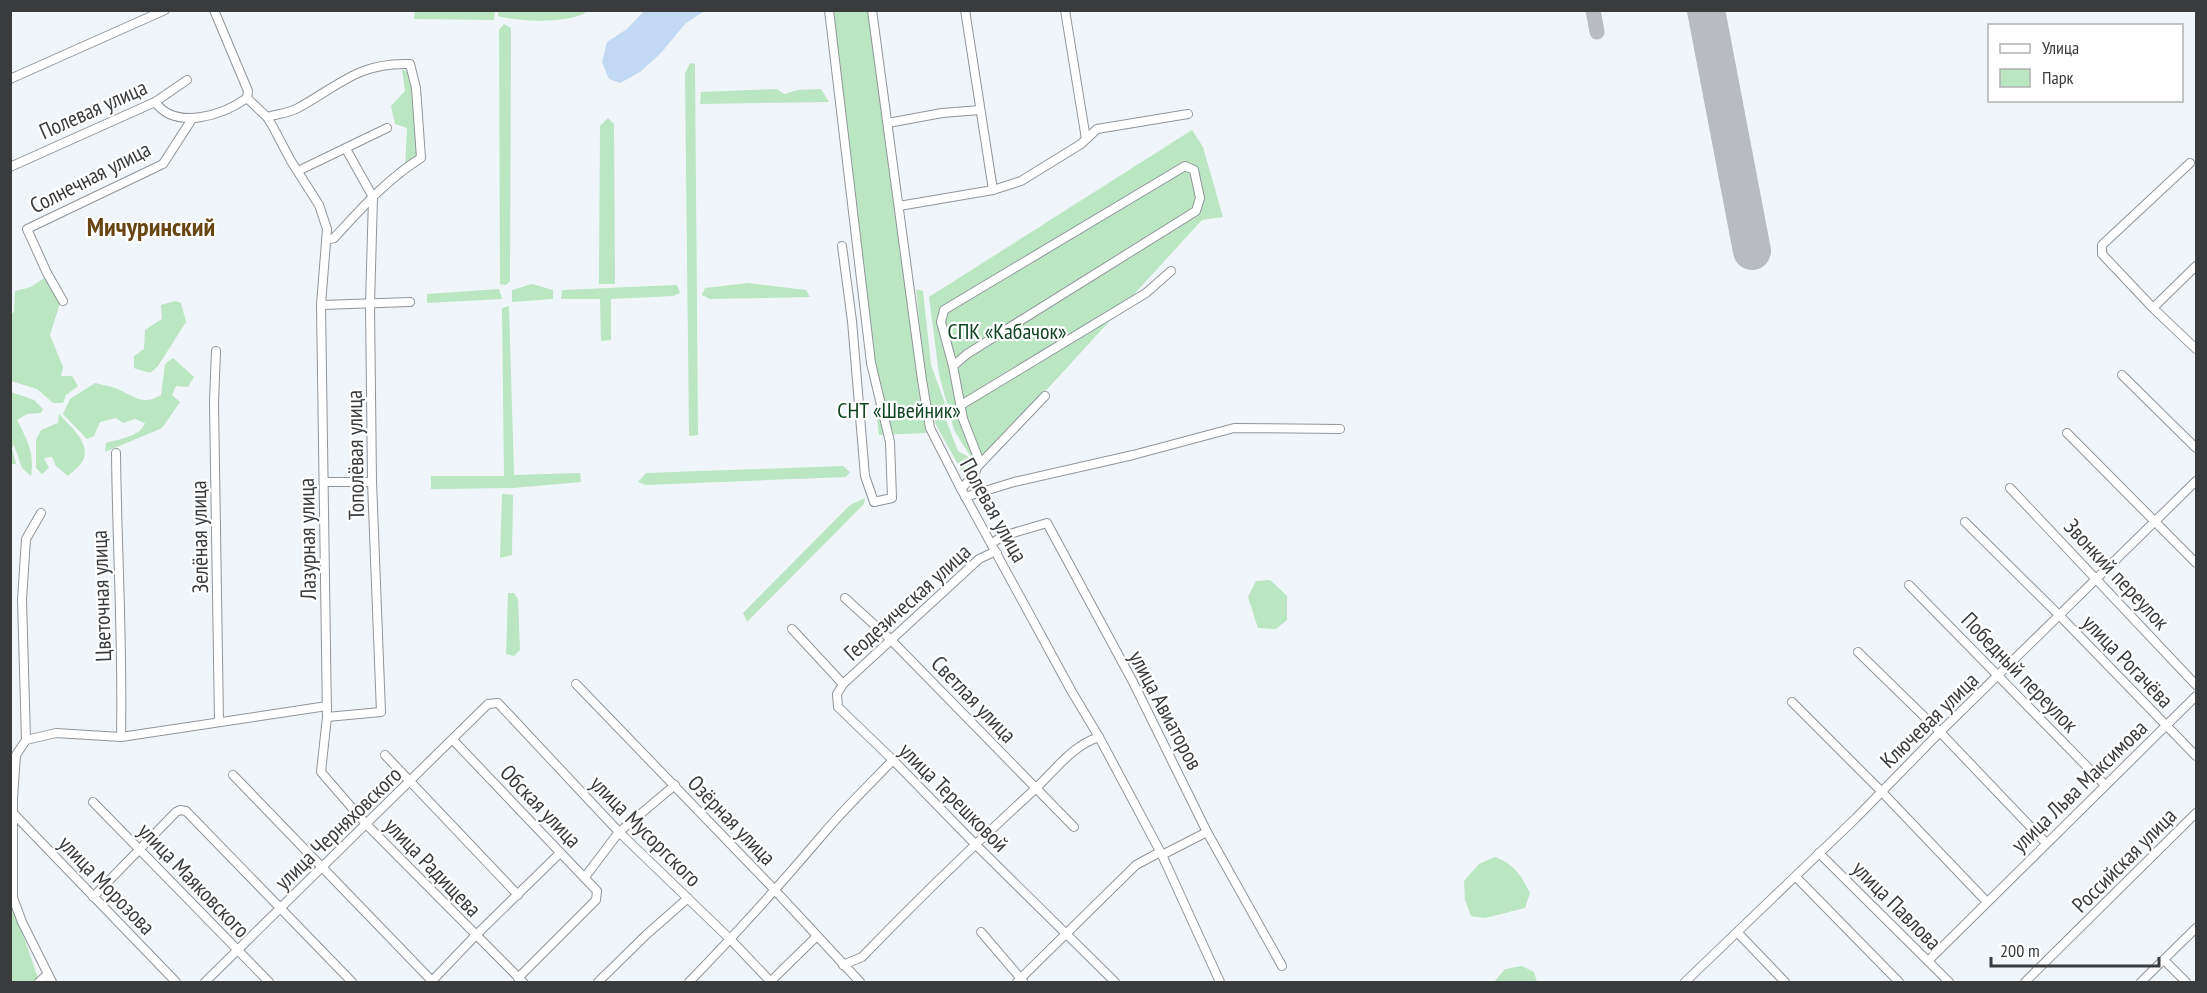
<svg xmlns="http://www.w3.org/2000/svg" width="2207" height="993" viewBox="0 0 2207 993" font-family="'PT Sans Narrow',sans-serif">
  <style>
    .green { fill: #bae6c2 }
    .water { fill: #c2d9f3 }
    .lines { fill: none; stroke-linecap: round; stroke-linejoin: round }
    .taxiway { stroke: #b8bcc0; stroke-width: 15 }
    .runway { stroke: #b8bcc0; stroke-width: 38 }
    .minor-casing { stroke: #90959a; stroke-width: 10 }
    .minor { stroke: #fff; stroke-width: 8 }
    .labels { text-anchor: middle; stroke-width: 4.5; stroke-linejoin: round; paint-order: stroke }
    .street-label { font-size: 22px; fill: #393b3d; stroke: #fff }
    .park-label { font-size: 22px; fill: #0e441f; stroke: #fff }
    .quarter-label { font-size: 26px; font-weight: bold; fill: #694513; stroke: #fff }
  </style>
  <rect width="100%" height="100%" fill="#eff5f9"/>
  <!-- green -->
  <g class="green">
    <polygon points="415,11 484,10 495,11 494,20 414,19"/>
    <path d="M498 11V10L588 11C571 24 518 22 498 16Z"/>
    <polygon points="829,11 868,11 926,433 879,435"/>
    <polygon points="504,24 511,28 510,281 506,285 500,284 499,30"/>
    <polygon points="690,63 695,64 698,435 689,436 685,74"/>
    <polygon points="402,69 417,78 416,161 408,172 405,170 407,128 395,124 391,106 405,91"/>
    <polygon points="777,89 784,94 798,90 821,89 829,102 700,104 701,92"/>
    <polygon points="608,118 614,124 615,284 599,284 600,126"/>
    <polygon points="1192,130 1203,147 1223,217 1202,220 974,469 965,477 935,423 925,378 916,289 923,291 931,365 945,403 943,412 958,451 972,459 954,430 939,374 929,297"/>
    <polygon points="44,278 60,303 50,335 63,367 61,376 72,376 78,386 66,395 63,403 53,403 37,389 11,381 11,314 14,312 15,291 31,287"/>
    <polygon points="748,283 806,290 810,297 710,299 702,295 705,288"/>
    <polygon points="532,284 553,290 553,299 512,302 512,290"/>
    <polygon points="677,285 680,293 673,296 611,299 611,340 601,341 600,299 561,299 562,290"/>
    <polygon points="499,289 502,299 427,303 427,294"/>
    <polygon points="175,301 181,303 186,322 158,366 150,373 134,368 134,356 144,349 145,330 162,319 161,305"/>
    <polygon points="509,306 514,475 580,473 581,482 513,488 431,489 431,476 504,476 502,308"/>
    <path d="M173 358 194 377 188 387 176 386 172 395 180 402 162 428 105 452 106 443C119 439 140 437 145 423L135 419 123 423 116 418 100 422 94 436 87 439 63 414 70 399 95 383C102 385 109 386 115 388 134 395 140 407 161 395L165 364Z"/>
    <path d="M11 392 34 400 43 409 41 413 27 414 17 420C27 439 35 454 31 476L22 468 14 445 12 448 16 464H11Z"/>
    <path d="M59 414C69 425 89 441 84 458 82 465 73 471 68 476L56 466 52 457 44 458 49 468 42 474 36 468V440L41 430 58 423Z"/>
    <polygon points="843,466 850,472 846,477 646,485 638,482 646,473"/>
    <polygon points="502,494 513,495 512,555 500,558"/>
    <polygon points="865,498 864,504 747,622 743,613 850,505"/>
    <polygon points="1270,580 1287,596 1287,620 1276,629 1258,628 1248,597 1256,581"/>
    <polygon points="508,593 514,593 518,599 520,650 514,656 506,654"/>
    <path d="M1495 857C1515 865 1520 874 1530 893L1525 908 1485 918 1471 916 1465 900 1464 881 1479 864Z"/>
    <polygon points="10,897 38,978 33,982 11,982"/>
    <polygon points="1522,966 1534,972 1537,982 1494,982 1505,969"/>
  </g>
  <!-- water -->
  <polygon class="water" points="644,11 704,11 685,24 661,53 640,72 620,83 609,79 602,62 607,42 627,29"/>
  <g class="lines">
    <!-- taxiway -->
    <polyline class="taxiway" points="1593,10 1597,32"/>
    <!-- runway -->
    <polyline class="runway" points="1706,10 1752,251"/>
    <!-- minor casing -->
    <g class="minor-casing">
      <g id="minor">
        <polyline points="214,10 248,91 247,98 267,117 273,127 291,161 319,205 327,229 321,305 327,717 321,772 366,824 523,982"/>
        <polyline points="829,10 871,363 890,442 892,498 874,502 865,476 852,321 842,246"/>
        <polyline points="872,10 922,380 930,428 959,485 1072,692 1099,737 1162,855 1220,982"/>
        <polyline points="965,10 993,190"/>
        <polyline points="1065,10 1086,139"/>
        <polyline points="10,79 165,10"/>
        <path d="M155 102C176 131 223 115 247 98"/>
        <path d="M267 117C277 114 289 113 298 108 340 85 359 62 410 64L416 88 421 158C387 179 361 209 334 238L326 240"/>
        <polyline points="888,123 942,113 980,110"/>
        <polyline points="2190,163 2102,245 2102,254 2153,308 2196,349"/>
        <polyline points="10,167 155,102 187,80"/>
        <polyline points="298,171 387,128"/>
        <polyline points="899,206 993,190 1021,181 1081,144 1097,129 1188,114"/>
        <polyline points="63,301 47,273 27,229 163,164 192,119"/>
        <polyline points="321,305 410,302"/>
        <polyline points="2153,308 2196,266"/>
        <polyline points="216,351 214,402 219,721"/>
        <polyline points="953,366 967,354 1196,211 1200,198 1194,170 1185,166 944,310 941,322 953,366 963,419 979,460 975,474 961,489"/>
        <polyline points="2122,375 2196,448"/>
        <polyline points="961,405 1146,293 1171,271"/>
        <polyline points="2067,433 2196,563"/>
        <path d="M116 453C117 548 123 642 121 737"/>
        <polyline points="978,466 1045,396"/>
        <polyline points="324,482 372,482"/>
        <polyline points="2010,488 2196,685"/>
        <polyline points="965,497 1014,482 1133,455 1234,428 1340,429"/>
        <polyline points="1965,522 2059,615 2196,756"/>
        <polyline points="992,543 1003,536 1047,523 1133,682 1207,832 1282,966"/>
        <polyline points="1909,585 2105,785"/>
        <polyline points="845,598 890,639 1074,827"/>
        <polyline points="792,629 843,684 837,694 838,707 893,760 975,844 1115,982"/>
        <polyline points="1858,652 1940,732 2046,843"/>
        <polyline points="576,684 771,886 860,982"/>
        <polyline points="843,684 979,559 994,552 997,553"/>
        <polyline points="1792,702 1881,791 1987,902"/>
        <polyline points="327,717 381,712 372,482 370,304 373,197 346,149"/>
        <polyline points="26,740 22,600 26,539 41,513"/>
        <polyline points="453,740 597,891 596,900 518,978"/>
        <polyline points="385,755 518,895"/>
        <polyline points="233,775 433,982"/>
        <polyline points="93,802 269,982"/>
        <polyline points="13,813 176,982"/>
        <polyline points="1819,853 1949,982"/>
        <polyline points="1162,855 1207,832"/>
        <polyline points="585,877 619,832 675,785"/>
        <polyline points="1796,877 1899,982"/>
        <polyline points="93,897 176,812 180,810 186,811 352,982"/>
        <polyline points="981,932 1023,981"/>
        <polyline points="1738,933 1785,982"/>
        <polyline points="2164,960 2186,982"/>
        <polyline points="1928,961 2196,696"/>
        <path d="M843 965 862 957C917 900 974 845 1033 791 1054 772 1071 746 1099 737"/>
        <polyline points="39,982 48,974"/>
        <polyline points="52,982 22,922 13,898 13,798 16,755 26,740 56,733 121,737 327,706"/>
        <polyline points="205,982 488,704 498,703 619,832 731,940 771,982"/>
        <polyline points="431,982 475,936 560,853"/>
        <polyline points="598,982 646,935 688,898"/>
        <path d="M689 982C736 934 780 885 824 833 845 808 870 784 893 760"/>
        <polyline points="770,982 817,936"/>
        <polyline points="1017,982 1136,865 1160,852"/>
        <polyline points="1685,982 1856,818 1940,732 2196,481"/>
        <polyline points="2025,982 2196,813"/>
        <polyline points="2141,982 2196,928"/>
      </g>
    </g>
    <!-- minor -->
    <use href="#minor" class="minor"/>
  </g>
  <g class="labels">
    <!-- street labels -->
    <g class="street-label">
      <text transform="translate(93 109) rotate(-24)" y="8">Полевая улица</text>
      <text transform="translate(90 177) rotate(-27)" y="8">Солнечная улица</text>
      <text transform="translate(355 455) rotate(-91)" y="8">Тополёвая улица</text>
      <text transform="translate(994 510) rotate(61)" y="8">Полевая улица</text>
      <text transform="translate(199 537) rotate(-91)" y="8">Зелёная улица</text>
      <text transform="translate(307 539) rotate(-91)" y="8">Лазурная улица</text>
      <text transform="translate(2117 574) rotate(47)" y="8">Звонкий переулок</text>
      <text transform="translate(101 596) rotate(-92)" y="8">Цветочная улица</text>
      <text transform="translate(907 602) rotate(-42)" y="8">Геодезическая улица</text>
      <text transform="translate(2128 661) rotate(46)" y="8">улица Рогачёва</text>
      <text transform="translate(2020 672) rotate(46)" y="8">Победный переулок</text>
      <text transform="translate(974 699) rotate(46)" y="8">Светлая улица</text>
      <text transform="translate(1166 710) rotate(62)" y="8">улица Авиаторов</text>
      <text transform="translate(1929 720) rotate(-44)" y="8">Ключевая улица</text>
      <text transform="translate(2079 786) rotate(-44)" y="8">улица Льва Максимова</text>
      <text transform="translate(954 797) rotate(45)" y="8">улица Терешковой</text>
      <text transform="translate(541 806) rotate(46)" y="8">Обская улица</text>
      <text transform="translate(732 820) rotate(46)" y="8">Озёрная улица</text>
      <text transform="translate(338 828) rotate(-44)" y="8">улица Черняховского</text>
      <text transform="translate(646 831) rotate(45)" y="8">улица Мусоргского</text>
      <text transform="translate(2124 860) rotate(-45)" y="8">Российская улица</text>
      <text transform="translate(433 867) rotate(46)" y="8">улица Радищева</text>
      <text transform="translate(194 880) rotate(46)" y="8">улица Маяковского</text>
      <text transform="translate(107 885) rotate(46)" y="8">улица Морозова</text>
      <text transform="translate(1897 905) rotate(45)" y="8">улица Павлова</text>
    </g>
    <!-- park labels -->
    <g class="park-label">
      <text x="1007" y="339">СПК «Кабачок»</text>
      <text x="899" y="418">СНТ «Швейник»</text>
    </g>
    <!-- quarter labels -->
    <g class="quarter-label">
      <text x="151" y="236">Мичуринский</text>
    </g>
  </g>
  <!-- border -->
  <rect width="2207" height="993" fill="none" stroke="#393b3d" stroke-width="24"/>
  <!-- legend -->
  <rect x="1988" y="24" width="195" height="78" fill="#ffffff" stroke="#b0b1b1" stroke-width="1.5"/>
  <rect x="2000" y="44" width="30" height="9" fill="#ffffff" stroke="#b0b1b1" stroke-width="1.5"/>
  <text x="2042" y="54" font-size="18" fill="#393b3d">Улица</text>
  <rect x="2000" y="69" width="30" height="18" fill="#bae6c2" stroke="#b0b1b1" stroke-width="1.5"/>
  <text x="2042" y="84" font-size="18" fill="#393b3d">Парк</text>
  <!-- scale -->
  <path d="M1991 957v9h168v-9" fill="none" stroke="#393b3d" stroke-width="3"/>
  <text x="2000" y="957" font-size="18" fill="#393b3d" stroke="#ffffff" stroke-width="4.5" paint-order="stroke">200 m</text>
</svg>
